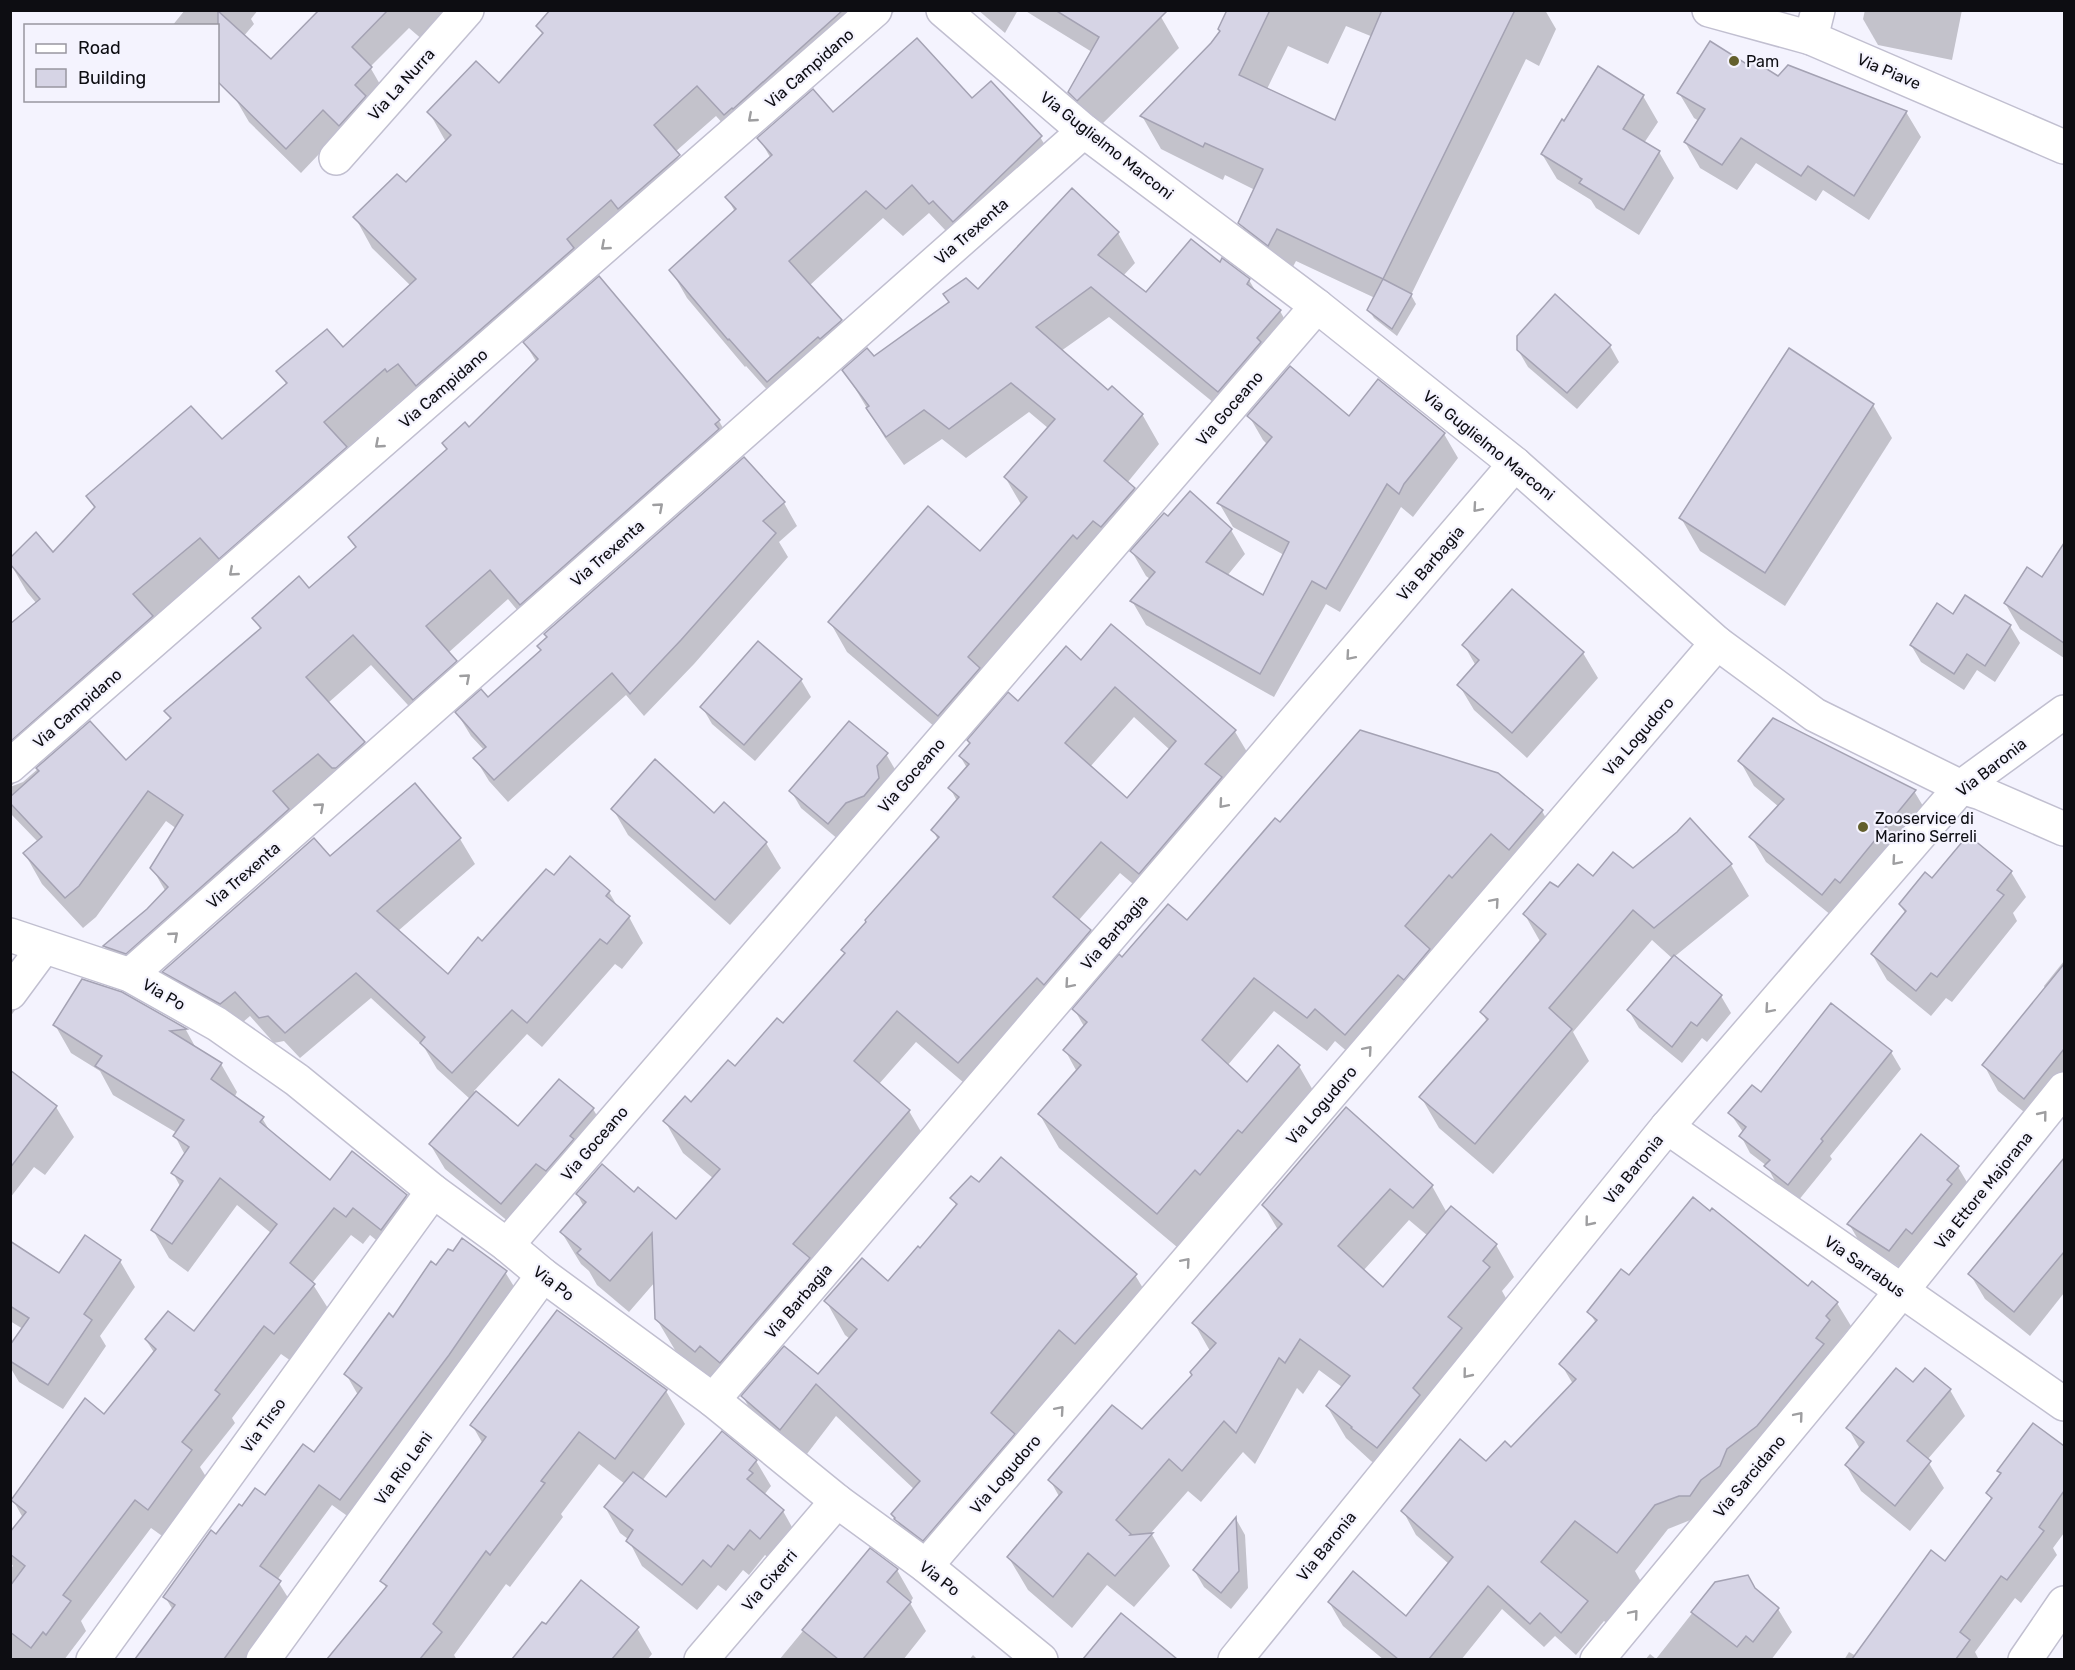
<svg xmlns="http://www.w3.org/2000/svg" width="2075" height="1670" viewBox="0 0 2075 1670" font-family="Rubik,sans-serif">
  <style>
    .shadow { fill: #0003; fill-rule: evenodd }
    .building { fill: #d6d4e5; stroke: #a4a2b3; stroke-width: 1.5; fill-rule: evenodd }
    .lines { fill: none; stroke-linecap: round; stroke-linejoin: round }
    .street-casing { stroke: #c1bfd0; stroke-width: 36 }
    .secondary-casing { stroke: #c1bfd0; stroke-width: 36 }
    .street { stroke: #fff; stroke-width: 33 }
    .secondary { stroke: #fff; stroke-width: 33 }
    .oneway { stroke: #9e9ea0 }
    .poi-dot { fill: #635f2c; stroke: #f4f3fe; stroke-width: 2 }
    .labels { text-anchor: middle; stroke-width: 4.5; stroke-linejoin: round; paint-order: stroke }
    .poi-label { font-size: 16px; fill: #0d0d12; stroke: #f4f3fe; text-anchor: start }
    .street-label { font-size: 16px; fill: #0d0d12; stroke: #f4f3fe }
  </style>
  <rect width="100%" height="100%" fill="#f4f3fe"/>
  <!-- shadow -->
  <g class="shadow">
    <polygon points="185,10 258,10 251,19 254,24 243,37 271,62 330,10 453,10 439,54 409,28 370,67 385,93 338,134 301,173 249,122 235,98 245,87 218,64 218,26 172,26"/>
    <polygon points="552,10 896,10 751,139 742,145 716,116 675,152 697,187 406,402 403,399 346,449 363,478 10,787 10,626 37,604 27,592 10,563 53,554 95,509 88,496 222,441 287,385 278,371 342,349 411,286 372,248 355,217 406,184 446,142 429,112 499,85 543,35 538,27"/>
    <polygon points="978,10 1018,10 1005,33"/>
    <polygon points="1024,10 1149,10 1161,17 1179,48 1096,130 1087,123 1070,92 1092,52"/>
    <path d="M1229 10H1545L1556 29 1539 66 1526 59 1411 295 1416 304 1397 336 1374 318 1369 310 1375 298 1296 261 1287 278 1259 257 1240 223 1255 190 1225 175 1223 180 1161 149 1142 116 1221 32ZM1346 26 1373 37 1335 122 1267 89 1288 46 1328 64Z"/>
    <polygon points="1865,10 1962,10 1952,60 1878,45 1863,19"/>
    <polygon points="1748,67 1778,78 1906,112 1921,137 1869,220 1823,190 1816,201 1756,163 1737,190 1700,168 1685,142 1699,121 1694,118 1679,93"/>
    <polygon points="1643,96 1658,122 1644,143 1659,152 1674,178 1639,235 1596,208 1591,200 1557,179 1542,154 1565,123"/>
    <polygon points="972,101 1040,137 1057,165 946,231 929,213 903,236 883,218 809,286 841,321 857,349 784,409 746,366 745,367 687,298 671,270 735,212 727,197 770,157 759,138 833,114"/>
    <polygon points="1118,233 1135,263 1123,276 1146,294 1220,264 1249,280 1256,292 1280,311 1297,341 1236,421 1109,317 1061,351 1109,392 1142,414 1159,444 1127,483 1134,489 1151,519 956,745 847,652 830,622 980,553 1022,506 1005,477 1048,428 1029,412 966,458 942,439 904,465 885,438 844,370 873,358 978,291"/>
    <polygon points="598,279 719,421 737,452 538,635 508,599 448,653 456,662 473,692 431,730 371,665 328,703 364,743 381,774 123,977 105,947 166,892 152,868 177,829 166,821 96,917 83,928 42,884 25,854 38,842 10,813 10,787 23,782 90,723 126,762 171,720 166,711 261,630 254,618 309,590 356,548 350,538 448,450 537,363 525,343"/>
    <polygon points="1610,346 1619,362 1577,409 1528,367 1518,350"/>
    <polygon points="1378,381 1444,434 1458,458 1413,517 1401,507 1340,612 1326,604 1274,697 1146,625 1132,601 1150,579 1146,576 1132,552 1168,518 1231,530 1245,554 1227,576 1263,597 1284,555 1233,527 1219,503 1268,445 1263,440 1249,416 1350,418"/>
    <polygon points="1873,405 1892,438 1785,606 1700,551 1681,518"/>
    <polygon points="784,503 797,526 779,542 788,557 694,664 644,716 626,695 508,802 489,781 475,758 484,750 471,736 457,713 488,699 542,651 539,646"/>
    <polygon points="2064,545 2064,658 2020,629 2005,603 2043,579"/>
    <polygon points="1966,597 2010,626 2020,643 1995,682 1977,670 1964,690 1921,662 1911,645 1954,616"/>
    <polygon points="1464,645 1583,653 1598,678 1527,758 1474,710 1459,685 1476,666"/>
    <path d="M1081 662 1234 730 1253 762 1158 905 1120 873 1078 921 1090 931 1108 963 977 1094 916 1042 879 1084 909 1111 927 1142 714 1383 675 1350 656 1318 655 1282 629 1312 597 1285 589 1271 581 1264 562 1233 584 1207 577 1194H635L676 1221 714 1179 683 1153 665 1121 692 1104 783 1026 845 955 843 950 938 840 933 830 957 801 950 788 967 768 960 756 1019 703ZM1134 717 1170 750 1127 800 1090 767Z"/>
    <polygon points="801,680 811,697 755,761 712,724 702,707"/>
    <polygon points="886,754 896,771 839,840 801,808 791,791"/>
    <polygon points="1740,761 1914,791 1929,816 1837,920 1766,862 1751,837 1779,807 1754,786"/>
    <polygon points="1498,774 1542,811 1561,845 1430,952 1448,983 1423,1012 1418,1007 1365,1067 1335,1041 1327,1051 1274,1011 1227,1066 1247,1084 1299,1066 1318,1099 1220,1207 1215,1203 1177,1247 1059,1148 1040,1115 1077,1072 1065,1050 1085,1028 1074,1009 1122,959 1188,922 1280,824"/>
    <polygon points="613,809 766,843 781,868 730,925 628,835"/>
    <polygon points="460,839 475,864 398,931 449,976 554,877 609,892 619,909 629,917 643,943 622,969 615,964 542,1047 527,1034 474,1091 518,1128 593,1109 608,1134 516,1228 445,1169 430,1144 470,1099 437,1069 424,1047 371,998 300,1058 284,1041 274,1043 250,1016 235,1029 179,997 164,972 330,859"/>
    <polygon points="1731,865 1749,896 1674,957 1721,996 1731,1013 1707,1042 1702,1038 1682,1063 1639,1028 1629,1011 1673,959 1652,940 1573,1032 1589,1061 1493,1174 1439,1128 1421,1097 1487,1022 1482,1012 1541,943 1525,915 1558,889 1593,878 1633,870"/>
    <polygon points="2011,872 2026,897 2013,913 2017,921 1952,1002 1946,998 1931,1016 1887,980 1872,954 1906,914 1900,905"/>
    <polygon points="10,956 31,988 10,1017"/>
    <polygon points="2064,961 2064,1092 2039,1124 1998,1091 1984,1065 2046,990 2044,986"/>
    <polygon points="122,994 186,1030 197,1050 221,1064 237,1092 234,1098 262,1118 271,1133 330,1182 406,1196 422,1224 398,1258 370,1235 363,1244 351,1235 312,1283 331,1313 291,1361 281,1354 232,1418 235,1423 200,1467 208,1480 165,1538 151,1528 81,1621 86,1631 64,1660 10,1660 10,1569 13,1566 10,1561 10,1534 23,1518 13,1500 104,1416 155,1354 146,1340 194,1333 271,1233 237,1205 188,1272 169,1258 153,1230 180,1186 173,1173 185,1155 175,1136 177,1133 113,1095 100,1071 71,1053 55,1025"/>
    <polygon points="1891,1052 1901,1069 1830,1156 1832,1159 1798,1201 1776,1183 1767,1166 1750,1153 1741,1136 1743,1132 1730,1113 1761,1094"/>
    <polygon points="10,1072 56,1107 74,1137 45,1175 34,1167 10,1198"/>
    <path d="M1346 1109 1432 1186 1447 1213 1496 1245 1514 1277 1502 1291 1507 1300 1396 1479 1371 1461 1346 1438 1327 1406 1342 1387 1319 1370 1303 1394 1297 1388 1255 1464 1243 1452 1201 1502 1188 1491 1151 1533 1170 1566 1134 1607 1107 1585 1072 1628 1028 1590 1009 1558 1060 1498 1050 1480 1143 1431 1193 1375 1210 1351 1194 1323 1278 1230 1264 1206ZM1409 1220 1428 1236 1383 1290 1363 1271Z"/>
    <polygon points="2064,1161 2064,1293 2030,1336 1985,1299 1970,1274"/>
    <polygon points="1958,1167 1968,1184 1922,1250 1916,1245 1899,1267 1859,1241 1849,1224"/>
    <polygon points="952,1198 1135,1275 1155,1308 1016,1440 1033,1468 943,1573 915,1553 893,1514 914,1489 836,1416 800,1463 762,1430 743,1397 818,1376 850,1339 845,1335 826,1301 889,1283 920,1250 957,1207"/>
    <polygon points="10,1243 59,1275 120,1261 135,1287 100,1336 106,1346 63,1409 19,1382 10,1367 10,1348 23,1329 10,1321"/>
    <polygon points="437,1267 505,1272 518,1293 353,1520 332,1505 277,1580 292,1604 251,1660 137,1660 173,1610 165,1597 216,1536 242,1508 265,1497 314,1454 358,1395 346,1374"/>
    <polygon points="1629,1277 1808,1288 1837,1303 1851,1326 1840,1339 1843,1344 1693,1519 1668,1529 1635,1571 1644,1587 1609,1625 1604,1621 1576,1655 1555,1636 1544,1647 1502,1609 1461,1660 1384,1660 1343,1626 1329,1602 1407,1618 1449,1564 1416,1535 1403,1511 1511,1449 1573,1384 1561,1364 1596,1323 1589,1312"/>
    <polygon points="1925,1370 1950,1390 1965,1416 1927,1460 1944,1488 1910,1531 1861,1491 1846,1465 1860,1449 1848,1428 1913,1384"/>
    <polygon points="666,1391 685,1424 642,1481 666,1499 756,1461 771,1486 764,1495 783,1511 797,1536 775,1563 765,1555 749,1575 743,1570 726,1591 718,1585 697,1610 642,1566 628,1539 620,1533 605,1507 625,1484 599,1464 561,1514 563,1517 510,1587 506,1584 454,1655 457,1660 327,1660 387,1589 382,1581 483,1444 472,1425"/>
    <polygon points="2057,1442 2064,1455 2064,1533 2053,1548 2057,1555 2021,1603 2015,1598 1975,1652 1979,1660 1844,1660 1849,1652 1856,1656 1946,1563 1992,1501 1988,1493 2001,1476 1999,1471"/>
    <polygon points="1236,1519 1245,1535 1248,1588 1231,1609 1204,1587 1194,1570"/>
    <polygon points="870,1550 897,1570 913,1598 910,1603 926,1631 903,1660 779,1660"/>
    <polygon points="1716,1583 1754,1589 1778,1609 1792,1632 1771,1660 1645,1660 1650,1654 1656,1659"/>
    <polygon points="1122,1615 1175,1660 1085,1660"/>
    <polygon points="542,1624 546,1626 637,1628 652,1654 647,1660 514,1660"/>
    <polygon points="973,1655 978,1660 969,1660"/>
  </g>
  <!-- building -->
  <g class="building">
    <polygon points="319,10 388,10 352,47 372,67 355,85 366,96 339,126 323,110 286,149 218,82 218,11 271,59"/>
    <polygon points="550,10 843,10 733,109 732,108 724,115 697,86 654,125 680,155 618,209 611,200 567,239 574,248 416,386 398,364 387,372 385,369 324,422 347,447 219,559 200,538 133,594 153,616 11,741 10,624 40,599 10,564 10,558 36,532 53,552 95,507 86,496 191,406 222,439 287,383 276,371 327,329 343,347 416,279 353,217 397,174 406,182 451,135 427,112 476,61 499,83 543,33 536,26"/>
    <polygon points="1055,10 1168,10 1077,101 1068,92 1099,37"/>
    <polygon points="1227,10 1270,10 1239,75 1335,120 1382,10 1515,10 1383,279 1277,229 1268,246 1238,223 1263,169 1205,143 1203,147 1140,116 1211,43 1220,31 1218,29"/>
    <polygon points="917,38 972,98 991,81 1042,136 953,222 933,201 929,204 912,185 886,209 866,191 789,261 842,320 820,339 818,337 767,382 729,339 728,340 669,270 736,209 725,197 772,155 757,138 813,89 833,112"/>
    <polygon points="1710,41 1748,65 1751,59 1778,76 1788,65 1907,111 1854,196 1808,166 1801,176 1741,138 1722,165 1684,142 1705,109 1677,93"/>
    <polygon points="1598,66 1644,95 1623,129 1660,151 1624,210 1579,183 1582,179 1541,154 1562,119 1564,121"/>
    <polygon points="1072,188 1119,232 1098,255 1146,292 1191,239 1220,262 1222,258 1250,279 1247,284 1281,310 1257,338 1261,342 1218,392 1091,287 1036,327 1108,390 1112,386 1143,414 1104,461 1135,488 1101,527 1093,521 1077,539 1073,535 968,657 980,668 938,716 828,622 928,506 980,551 1027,497 1004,477 1055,419 1011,383 949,429 924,410 886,437 866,408 869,406 842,370 867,348 874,356 949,302 943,294 966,278 978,289"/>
    <polygon points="599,276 720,420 715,424 719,429 520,605 490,570 426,626 457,661 413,700 353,635 306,677 365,742 336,768 332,768 318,754 273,791 289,809 126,954 103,946 147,909 168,887 150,868 183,815 148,791 79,886 65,898 23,853 42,837 10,803 10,797 39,771 36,768 90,721 126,760 171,718 164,711 261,628 252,618 299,576 309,588 356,547 348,537 447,449 442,443 465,422 469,427 538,359 523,342"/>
    <polygon points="1383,279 1412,294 1392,329 1367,310"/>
    <polygon points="1555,294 1611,345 1567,393 1517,350 1517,336"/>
    <polygon points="1789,348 1874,404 1765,573 1679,518"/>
    <polygon points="1290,366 1349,416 1378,379 1445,433 1404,484 1399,494 1387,484 1326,589 1312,581 1260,674 1130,601 1155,572 1130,551 1164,513 1168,516 1190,491 1232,529 1206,562 1263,595 1289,542 1217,503 1272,437 1247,416"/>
    <polygon points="744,457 785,502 763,521 776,533 681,640 630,694 612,673 494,780 473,758 486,747 455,712 481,689 488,697 541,650 537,646 547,637 544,634"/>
    <polygon points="2064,543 2064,643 2004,603 2027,567 2042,577"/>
    <polygon points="1512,589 1584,652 1512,733 1457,685 1479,660 1462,645"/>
    <polygon points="1965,595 2011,625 1985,666 1967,654 1954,674 1910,645 1937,603 1953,614"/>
    <path d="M1111 624 1236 730 1205 764 1222 777 1139 874 1101 842 1053 897 1091 930 1044 985 1037 978 958 1063 897 1011 854 1061 910 1110 793 1244 810 1258 720 1363 700 1346 695 1352 655 1319 652 1233 610 1281 577 1253 581 1249 560 1232 586 1202 576 1194 602 1164 634 1192 638 1187 676 1219 720 1169 663 1121 685 1096 691 1102 728 1060 735 1066 777 1018 783 1023 845 953 841 950 866 922 865 920 939 837 931 830 959 797 948 788 969 764 959 756 970 743 967 740 1008 692 1018 701 1066 646 1081 660ZM1115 687 1176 741 1127 798 1065 743Z"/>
    <polygon points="758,641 802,679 744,745 700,707"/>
    <polygon points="1773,718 1916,790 1840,883 1835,879 1822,895 1749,837 1784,799 1738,761"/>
    <polygon points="849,721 888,753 877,766 879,778 864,796 846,803 828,824 789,791"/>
    <polygon points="1360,730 1498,773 1543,810 1509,850 1491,834 1452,878 1449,875 1405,926 1430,949 1404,980 1398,975 1345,1035 1315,1009 1307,1018 1254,978 1202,1040 1247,1082 1278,1045 1300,1065 1242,1133 1238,1130 1200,1175 1195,1170 1157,1214 1038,1114 1081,1065 1063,1050 1087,1022 1072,1009 1119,954 1122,957 1168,904 1187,920 1275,818 1280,822"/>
    <polygon points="655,759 714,813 724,802 767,842 715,900 611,809"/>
    <polygon points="415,783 461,838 377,911 448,974 478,937 482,941 546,869 554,875 570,856 610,891 606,896 630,916 607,944 600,939 527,1023 512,1010 452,1073 420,1043 425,1037 356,973 285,1033 268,1016 259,1018 235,992 220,1004 162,972 314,838 330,856"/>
    <polygon points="1690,818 1732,864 1654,928 1633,910 1549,1008 1572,1029 1475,1144 1419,1097 1488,1019 1480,1012 1546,934 1523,914 1550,882 1558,887 1578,864 1593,876 1613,852 1633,868 1677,832"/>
    <polygon points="1968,835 2012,871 1997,890 2004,895 1937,977 1931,973 1916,991 1871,954 1906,911 1899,904 1925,872 1932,878"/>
    <polygon points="1674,955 1722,995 1697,1026 1691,1022 1672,1047 1627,1010"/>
    <polygon points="2064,964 2064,1049 2024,1099 1982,1065"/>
    <polygon points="82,979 122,992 187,1029 170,1031 222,1063 211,1079 264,1117 260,1122 330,1180 352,1151 407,1195 381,1230 353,1208 346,1217 334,1208 290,1263 315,1284 274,1334 264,1326 215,1390 220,1394 182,1442 192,1450 148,1510 135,1500 63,1595 71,1601 46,1635 43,1632 31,1648 10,1632 10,1586 25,1566 10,1554 10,1532 26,1512 11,1500 85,1398 104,1414 156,1349 145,1339 168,1311 194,1331 277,1224 220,1178 172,1244 151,1230 183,1181 171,1173 189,1147 173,1136 184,1120 95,1066 102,1056 53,1025"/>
    <polygon points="1831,1003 1892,1051 1821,1139 1823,1141 1788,1185 1764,1166 1770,1160 1739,1136 1746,1127 1728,1113 1752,1085 1761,1092"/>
    <polygon points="10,1070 57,1106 10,1168"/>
    <polygon points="559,1079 594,1108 570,1136 574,1139 546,1171 536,1164 501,1204 429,1144 476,1091 518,1126"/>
    <polygon points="1346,1107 1433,1185 1413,1208 1390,1189 1338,1246 1383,1287 1451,1206 1497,1244 1483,1261 1490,1267 1448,1317 1462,1328 1413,1388 1420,1395 1377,1448 1351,1428 1352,1427 1326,1406 1350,1376 1300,1339 1285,1363 1279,1358 1236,1433 1224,1421 1182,1471 1169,1459 1116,1520 1131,1534 1130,1535 1153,1533 1115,1576 1088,1553 1053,1597 1007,1557 1062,1492 1048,1480 1112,1405 1142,1429 1192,1375 1190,1372 1216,1343 1192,1323 1282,1224 1262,1205"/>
    <polygon points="1921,1134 1959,1166 1947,1180 1952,1184 1912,1234 1906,1229 1889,1251 1847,1224"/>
    <polygon points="1001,1157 1137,1274 1075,1344 1059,1330 991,1413 1015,1434 923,1541 894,1519 895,1518 891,1514 920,1481 816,1384 780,1430 741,1396 784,1346 818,1374 857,1329 824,1301 862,1258 888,1281 918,1246 920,1248 957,1204 950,1198 971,1176 979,1182"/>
    <polygon points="2064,1158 2064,1252 2014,1312 1968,1274"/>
    <polygon points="1693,1197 1710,1211 1712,1208 1808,1286 1812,1281 1838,1302 1826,1316 1830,1320 1816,1338 1824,1344 1757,1426 1727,1449 1720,1466 1701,1480 1690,1496 1679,1496 1655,1505 1617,1553 1575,1521 1541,1562 1588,1601 1561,1633 1540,1613 1530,1624 1488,1586 1429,1659 1398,1659 1328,1602 1353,1571 1406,1616 1453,1557 1401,1511 1460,1439 1486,1461 1505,1441 1511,1447 1576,1379 1559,1364 1597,1320 1587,1312 1621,1269 1629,1275"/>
    <polygon points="85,1235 121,1260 84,1314 92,1320 48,1385 10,1361 10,1345 29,1318 10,1306 10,1241 59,1273"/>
    <polygon points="462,1238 507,1271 449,1355 340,1500 319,1485 260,1566 281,1581 224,1659 135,1659 175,1605 163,1597 211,1530 216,1534 239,1504 242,1506 255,1488 265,1495 303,1444 314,1452 362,1388 344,1374 389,1313 393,1317 431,1261 436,1265 448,1249 453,1251"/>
    <polygon points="557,1310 667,1390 615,1459 579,1432 541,1481 545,1483 490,1555 486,1551 433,1624 442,1632 420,1659 327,1659 387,1586 380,1581 486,1437 470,1425"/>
    <polygon points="1896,1368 1913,1382 1925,1368 1951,1389 1907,1441 1931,1461 1895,1506 1845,1465 1864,1442 1846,1428"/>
    <polygon points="2033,1423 2064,1446 2064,1491 2039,1527 2044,1531 2007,1580 2001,1576 1960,1632 1970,1640 1956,1659 1852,1659 1931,1550 1945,1561 1992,1498 1986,1493 2001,1473 1997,1471"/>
    <polygon points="722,1431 757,1460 749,1470 753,1473 747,1479 784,1510 760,1539 750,1530 734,1550 728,1545 711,1567 703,1560 682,1585 626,1541 633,1530 604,1507 633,1472 666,1497"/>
    <polygon points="1236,1517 1239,1571 1221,1593 1193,1570"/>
    <polygon points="870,1548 898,1569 887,1582 911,1602 863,1659 838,1659 802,1630"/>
    <polygon points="1748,1575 1755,1588 1779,1608 1753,1642 1746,1636 1737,1647 1691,1612 1715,1582"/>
    <polygon points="581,1580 639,1627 612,1659 512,1659 542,1622 546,1624"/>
    <polygon points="1121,1613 1177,1659 1083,1659"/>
  </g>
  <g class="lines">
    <!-- street casing -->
    <g class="street-casing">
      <g id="street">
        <polyline points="943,10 1084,131 1317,306 1515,464 1717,643 1815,715 1961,787 1981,793 2064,829"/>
        <polyline points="1709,10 1811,38 2064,147"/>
        <polyline points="1811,38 1818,10"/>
        <polyline points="336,158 467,10"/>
        <polyline points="10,766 875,10"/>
        <polyline points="10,935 130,975 217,1024 297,1080 433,1191 507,1245 543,1275 713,1400 837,1501 926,1566 1041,1660"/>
        <polyline points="130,975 1084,131"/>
        <polyline points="10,993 44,947"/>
        <polyline points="1667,1127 2064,1404"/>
        <polyline points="507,1245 1317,306"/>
        <polyline points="713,1400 1515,464"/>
        <polyline points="926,1566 1717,643"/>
        <polyline points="93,1660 433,1191"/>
        <polyline points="263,1660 543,1275"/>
        <polyline points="701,1660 837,1501"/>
        <polyline points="2025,1660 2064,1603"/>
      </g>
    </g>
    <!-- secondary casing -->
    <g class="secondary-casing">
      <g id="secondary">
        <polyline points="1235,1660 1667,1127 1961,787 2064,712"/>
        <polyline points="1597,1660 1858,1345 2064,1089"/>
      </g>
    </g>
    <!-- street -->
    <use href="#street" class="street"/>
    <!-- secondary -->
    <use href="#secondary" class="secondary"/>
  </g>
  <!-- one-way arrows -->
  <defs><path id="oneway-chevron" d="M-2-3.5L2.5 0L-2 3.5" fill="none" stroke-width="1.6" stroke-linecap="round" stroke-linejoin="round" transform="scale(1.5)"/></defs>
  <g class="oneway">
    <use href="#oneway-chevron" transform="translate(752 118) rotate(139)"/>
    <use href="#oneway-chevron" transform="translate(605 246) rotate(139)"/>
    <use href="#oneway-chevron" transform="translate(379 444) rotate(139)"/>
    <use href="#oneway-chevron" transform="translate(659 507) rotate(-41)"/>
    <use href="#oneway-chevron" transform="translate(1477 508) rotate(131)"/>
    <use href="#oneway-chevron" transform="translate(233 572) rotate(139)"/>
    <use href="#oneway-chevron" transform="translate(1350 656) rotate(131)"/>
    <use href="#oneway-chevron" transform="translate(466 678) rotate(-41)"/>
    <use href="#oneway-chevron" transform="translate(1223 804) rotate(131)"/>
    <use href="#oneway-chevron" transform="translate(320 807) rotate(-41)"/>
    <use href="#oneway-chevron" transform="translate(1896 861) rotate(131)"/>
    <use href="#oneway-chevron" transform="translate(1495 902) rotate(-49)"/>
    <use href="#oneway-chevron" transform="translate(174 936) rotate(-41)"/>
    <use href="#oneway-chevron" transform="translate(1069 984) rotate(131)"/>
    <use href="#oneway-chevron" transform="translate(1769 1009) rotate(131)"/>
    <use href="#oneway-chevron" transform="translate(1368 1050) rotate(-49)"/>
    <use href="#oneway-chevron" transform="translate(2043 1115) rotate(-51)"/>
    <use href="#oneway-chevron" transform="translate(1589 1222) rotate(129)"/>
    <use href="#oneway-chevron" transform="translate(1186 1262) rotate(-49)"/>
    <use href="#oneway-chevron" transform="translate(1467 1374) rotate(129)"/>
    <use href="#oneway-chevron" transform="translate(1060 1410) rotate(-49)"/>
    <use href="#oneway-chevron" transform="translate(1799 1416) rotate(-50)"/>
    <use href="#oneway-chevron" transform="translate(1634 1614) rotate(-50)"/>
  </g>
  <!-- markers -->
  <g class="poi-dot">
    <circle cx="1734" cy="61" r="6"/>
    <circle cx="1863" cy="827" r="6"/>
  </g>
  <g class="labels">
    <!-- poi labels -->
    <g class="poi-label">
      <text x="1746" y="67">Pam</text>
      <text x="1875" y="824">Zooservice di<tspan x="1875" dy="18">Marino Serreli</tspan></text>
    </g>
    <!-- street labels -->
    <g class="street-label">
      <text transform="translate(809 68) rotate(-41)" y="6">Via Campidano</text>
      <text transform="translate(1889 71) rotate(23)" y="6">Via Piave</text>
      <text transform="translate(401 84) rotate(-48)" y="6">Via La Nurra</text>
      <text transform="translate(1107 145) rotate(38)" y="6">Via Guglielmo Marconi</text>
      <text transform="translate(971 231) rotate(-41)" y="6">Via Trexenta</text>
      <text transform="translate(443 388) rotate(-41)" y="6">Via Campidano</text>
      <text transform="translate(1229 408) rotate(-49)" y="6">Via Goceano</text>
      <text transform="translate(1489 445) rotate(39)" y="6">Via Guglielmo Marconi</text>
      <text transform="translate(607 553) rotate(-41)" y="6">Via Trexenta</text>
      <text transform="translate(1430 563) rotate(-49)" y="6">Via Barbagia</text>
      <text transform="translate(77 708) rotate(-41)" y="6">Via Campidano</text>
      <text transform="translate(1638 736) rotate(-49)" y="6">Via Logudoro</text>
      <text transform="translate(1991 767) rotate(-38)" y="6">Via Baronia</text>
      <text transform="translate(911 775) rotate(-49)" y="6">Via Goceano</text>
      <text transform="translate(243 875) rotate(-41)" y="6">Via Trexenta</text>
      <text transform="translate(1114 932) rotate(-49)" y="6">Via Barbagia</text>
      <text transform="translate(164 994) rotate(30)" y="6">Via Po</text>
      <text transform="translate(1321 1105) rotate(-49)" y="6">Via Logudoro</text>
      <text transform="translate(594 1143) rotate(-49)" y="6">Via Goceano</text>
      <text transform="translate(1633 1169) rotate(-51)" y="6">Via Baronia</text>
      <text transform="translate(1983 1190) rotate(-51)" y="6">Via Ettore Majorana</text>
      <text transform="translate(1865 1266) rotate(35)" y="6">Via Sarrabus</text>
      <text transform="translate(554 1283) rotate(37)" y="6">Via Po</text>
      <text transform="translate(798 1301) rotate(-49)" y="6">Via Barbagia</text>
      <text transform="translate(263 1425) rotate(-54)" y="6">Via Tirso</text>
      <text transform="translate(403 1468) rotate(-54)" y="6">Via Rio Leni</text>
      <text transform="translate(1005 1474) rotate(-49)" y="6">Via Logudoro</text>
      <text transform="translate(1749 1476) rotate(-50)" y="6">Via Sarcidano</text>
      <text transform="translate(1326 1546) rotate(-51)" y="6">Via Baronia</text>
      <text transform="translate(940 1578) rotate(38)" y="6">Via Po</text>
      <text transform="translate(769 1580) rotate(-49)" y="6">Via Cixerri</text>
    </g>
  </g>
  <!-- border -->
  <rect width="2075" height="1670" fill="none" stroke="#0d0d12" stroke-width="24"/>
  <!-- legend -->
  <rect x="24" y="24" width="195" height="78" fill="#f4f3fe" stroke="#9897a0" stroke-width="1.5"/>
  <rect x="36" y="44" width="30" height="9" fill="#ffffff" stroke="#9897a0" stroke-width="1.5"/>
  <text x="78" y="54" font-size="18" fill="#0d0d12">Road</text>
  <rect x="36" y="69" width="30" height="18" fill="#d6d4e5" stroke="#9897a0" stroke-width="1.5"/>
  <text x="78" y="84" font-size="18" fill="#0d0d12">Building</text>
</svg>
